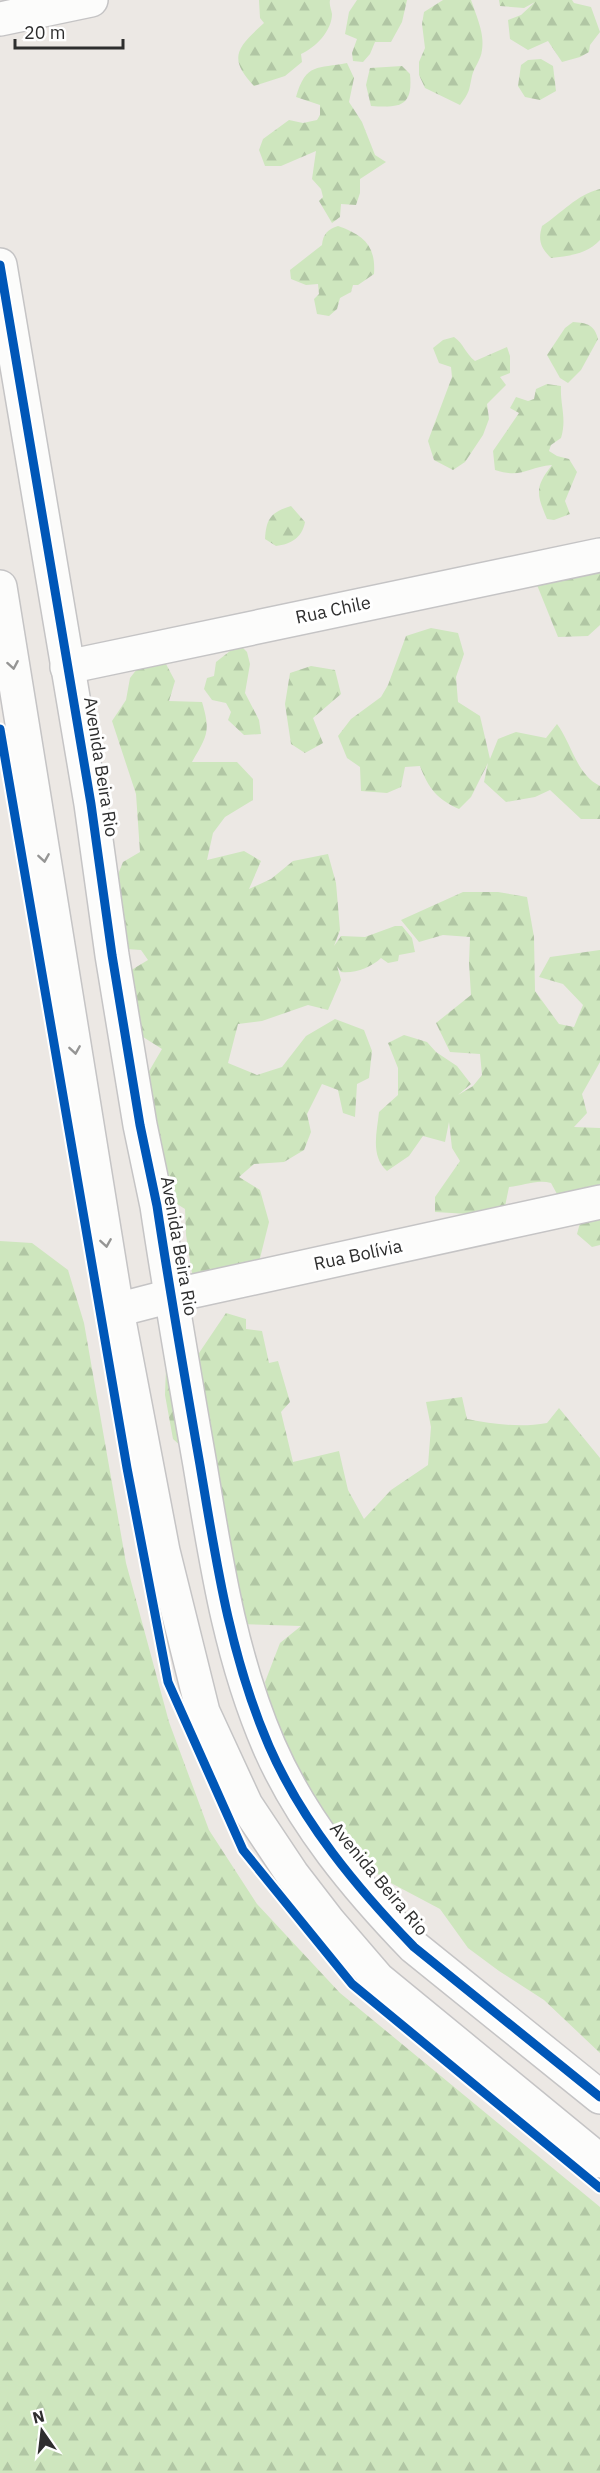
<svg xmlns="http://www.w3.org/2000/svg" width="600" height="2473" viewBox="0 0 600 2473" font-family="'IBM Plex Sans',sans-serif">
  <style>
    .forest { fill: url(#forest-firs) }
    .lines { fill: none; stroke-linecap: round; stroke-linejoin: round }
    .street-casing { stroke: #c5c4c5; stroke-width: 36 }
    .secondary-casing { stroke: #c5c4c5; stroke-width: 36 }
    .street { stroke: #fcfcfb; stroke-width: 33 }
    .secondary { stroke: #fcfcfb; stroke-width: 33 }
    .cycleway-casing { stroke: #fff; stroke-width: 13 }
    .cycleway { stroke: #0057b8; stroke-width: 9 }
    .oneway { stroke: #959594 }
    .labels { text-anchor: middle; stroke-width: 6; stroke-linejoin: round; paint-order: stroke }
    .street-label { font-size: 18px; fill: #2e2e2e; stroke: #fff }
  </style>
  <defs>
    <pattern id="forest-firs" width="22" height="20" patternUnits="userSpaceOnUse" patternTransform="scale(1.5)"><rect width="22" height="20" fill="#cee6be"/><path d="M5 1l3.5 6h-7zM16 11l3.5 6h-7z" fill="#b1c6a4"/></pattern>
  </defs>
  <rect width="100%" height="100%" fill="#ece8e4"/>
  <!-- forest -->
  <g class="forest">
    <path d="M259 0H330C329 5 331 8 332 14 332 31 315 48 301 54L302 62 285 76 254 86C226 57 239 46 264 23L260 18Z"/>
    <polygon points="357,0 407,0 402,22 391,42 375,42 370,54 363,62 353,61 352,53 357,39 345,34 349,12"/>
    <path d="M443 0H471C476 15 485 34 482 50 481 60 474 67 472 76 469 90 470 92 460 105L425 88 419 75V62L425 48 422 24 424 12Z"/>
    <polygon points="499,0 572,0 574,3 591,7 600,32 590,45 589,52 580,57 562,62 548,41 528,50 510,39 508,20 521,15 535,2 524,8 500,6"/>
    <polygon points="541,59 553,66 556,91 540,100 525,97 518,86 521,65 528,60"/>
    <path d="M347 63 354 78 349 102 362 122 375 155 386 162 360 179V193L356 205 341 204 340 217 332 223 319 201 323 197 321 189 312 179 316 151 281 166H265L259 150 263 139 289 120 303 123 317 120 320 115V105L296 97C306 62 318 69 347 63Z"/>
    <path d="M402 66 410 74C413 106 401 108 371 106L366 85 370 68Z"/>
    <path d="M600 189V240C587 254 569 256 551 258 540 247 538 240 542 226 562 213 576 195 600 189Z"/>
    <path d="M338 226C364 235 376 246 374 274L358 285H353L351 292 340 298 337 309 329 316 317 314 314 299 319 294 318 284 306 285 291 279 290 270 322 245C323 234 328 229 338 226Z"/>
    <path d="M573 322C588 323 594 325 598 339L581 370 568 383 560 378 547 355 565 328Z"/>
    <path d="M454 337C464 344 465 353 475 361L507 347 510 356V373L500 377 506 385 487 404 489 419 483 435 465 462 453 470 434 460 428 441 452 377 451 367 439 363 433 348 443 340Z"/>
    <path d="M547 384 561 386C560 406 567 418 561 438L551 445 549 451 557 456 569 459 577 472 565 501 570 514 554 520 547 519C536 493 535 487 552 465 527 467 522 479 495 470L493 451 519 413 510 408 516 397 528 401 534 399 536 389Z"/>
    <path d="M291 506 305 522C302 538 291 544 276 546L265 539C266 519 271 512 291 506Z"/>
    <polygon points="600,567 600,625 588,636 558,637 537,585 542,576"/>
    <path d="M431 628 458 633 464 654 456 677 458 702 480 716 490 759 498 739 516 732 546 738 557 724C572 744 576 774 600 786V819H581L550 790 535 797 506 802 484 782 488 763 471 797 459 809C438 800 428 788 420 766L405 767 401 787 387 793 361 791 360 767 347 758 338 736 351 719 381 697 388 685 406 636Z"/>
    <polygon points="239,644 247,652 250,664 245,693 259,720 261,734 244,735 228,720 231,712 226,703 212,700 204,689 207,678 214,676 216,662"/>
    <path d="M144 660 166 664 175 681 169 701 202 702C211 732 207 736 192 762H237L253 779V800L225 817 213 833 207 860 244 851 261 861 249 889 271 879 293 861 328 854 336 883 340 930 334 946 341 936 365 937 395 926H402L412 938 415 952 399 955 398 961 388 963 381 958C372 967 354 974 341 972L337 966 341 980 328 1010 308 1005 262 1021 238 1024 228 1063 257 1075 282 1067 306 1036 335 1019 364 1030 372 1051 369 1078 357 1084 355 1117 343 1113 338 1090 322 1084 307 1114 311 1132 304 1150 284 1162 254 1164 239 1177 260 1190 269 1222 259 1262 227 1281 192 1273 186 1235 185 1209 169 1199 148 1073 162 1049 132 1030 123 975 148 960 141 950 127 949 115 882 123 862 140 852 136 794 112 721 126 700 130 678Z"/>
    <polygon points="311,666 335,670 341,694 313,718 323,743 305,753 291,744 285,704 290,673"/>
    <path d="M463 892H498L527 897 534 937 535 991 559 1024 574 1027 583 1005 563 984 539 977 550 957 600 950V1062L582 1094 587 1113 574 1127 600 1128V1245L592 1247 577 1234 584 1208 563 1205 551 1183C537 1179 523 1186 509 1187L503 1216 435 1212V1197L460 1161 452 1148 449 1122 445 1142 423 1136 409 1156 387 1171C370 1156 377 1132 379 1112L398 1095V1068L388 1043 404 1035 427 1042 436 1052 457 1066 471 1084 458 1095 473 1086 482 1075 480 1054 450 1052 436 1023 471 995 469 963 470 937 443 935 419 942 401 920Z"/>
    <polygon points="0,1241 32,1243 68,1270 84,1323 126,1563 169,1722 209,1830 257,1904 340,1993 600,2207 600,2473 0,2473"/>
    <path d="M226 1313 246 1319V1329L262 1331 269 1363 278 1361 290 1402 281 1412 293 1462 339 1451 348 1490 364 1519 391 1490 428 1465 431 1427 426 1402 462 1397 467 1419C493 1424 520 1428 547 1423L559 1408 600 1458V2053L544 2000 499 1971 468 1948 440 1909 391 1883 321 1835 270 1707 265 1682 280 1643 301 1626 237 1624 191 1455 173 1439 165 1395 166 1368 197 1356Z"/>
  </g>
  <g class="lines">
    <!-- street casing -->
    <g class="street-casing">
      <g id="street">
        <polyline points="0,19 91,0"/>
        <polyline points="67,667 600,555"/>
        <polyline points="117,1310 171,1296 600,1202"/>
      </g>
    </g>
    <!-- secondary casing -->
    <g class="secondary-casing">
      <g id="secondary">
        <path d="M0 265 91 804 112 955 140 1125 157 1206C170 1293 185 1379 200 1465 216 1561 230 1656 269 1746 302 1822 357 1888 414 1947L600 2097"/>
        <polyline points="0,587 117,1310 163,1551 203,1712 246,1805 292,1874 329,1922 378,1979 600,2161"/>
      </g>
    </g>
    <!-- street -->
    <use href="#street" class="street"/>
    <!-- secondary -->
    <use href="#secondary" class="secondary"/>
    <!-- cycleway casing -->
    <g class="cycleway-casing">
      <g id="cycleway">
        <path d="M0 265 91 804 112 955 140 1125 157 1206C170 1293 185 1379 200 1465 216 1561 230 1656 269 1746 302 1822 357 1888 414 1947L600 2097"/>
        <polyline points="0,729 127,1468 168,1682 243,1850 352,1984 600,2188"/>
      </g>
    </g>
    <!-- cycleway -->
    <use href="#cycleway" class="cycleway"/>
  </g>
  <!-- one-way arrows -->
  <defs><path id="oneway-chevron" d="M-2-3.5L2.5 0L-2 3.5" fill="none" stroke-width="1.6" stroke-linecap="round" stroke-linejoin="round" transform="scale(1.5)"/></defs>
  <g class="oneway">
    <use href="#oneway-chevron" transform="translate(13 665) rotate(80)"/>
    <use href="#oneway-chevron" transform="translate(44 858) rotate(81)"/>
    <use href="#oneway-chevron" transform="translate(75 1050) rotate(81)"/>
    <use href="#oneway-chevron" transform="translate(106 1243) rotate(81)"/>
  </g>
  <g class="labels">
    <!-- street labels -->
    <g class="street-label">
      <text transform="translate(333 610) rotate(-12)" y="6">Rua Chile</text>
      <text transform="translate(101 767) rotate(81)" y="6">Avenida Beira Rio</text>
      <text transform="translate(179 1246) rotate(80)" y="6">Avenida Beira Rio</text>
      <text transform="translate(358 1255) rotate(-12)" y="6">Rua Bolívia</text>
      <text transform="translate(379 1879) rotate(50)" y="6">Avenida Beira Rio</text>
    </g>
  </g>
  <!-- north arrow -->
  <g transform="translate(42 2431) rotate(346)" stroke="#ffffff" stroke-width="4.5" paint-order="stroke">
  <path d="M0-4.5L10 22L0 15L-10 22Z" fill="#2e2e2e"/>
  <text y="-9" font-size="16" font-weight="bold" text-anchor="middle" fill="#2e2e2e">N</text>
  </g>
  <!-- scale -->
  <path d="M15 39v9h108v-9" fill="none" stroke="#2e2e2e" stroke-width="3"/>
  <text x="24" y="39" font-size="18" fill="#2e2e2e" stroke="#ffffff" stroke-width="4.5" paint-order="stroke">20 m</text>
</svg>
